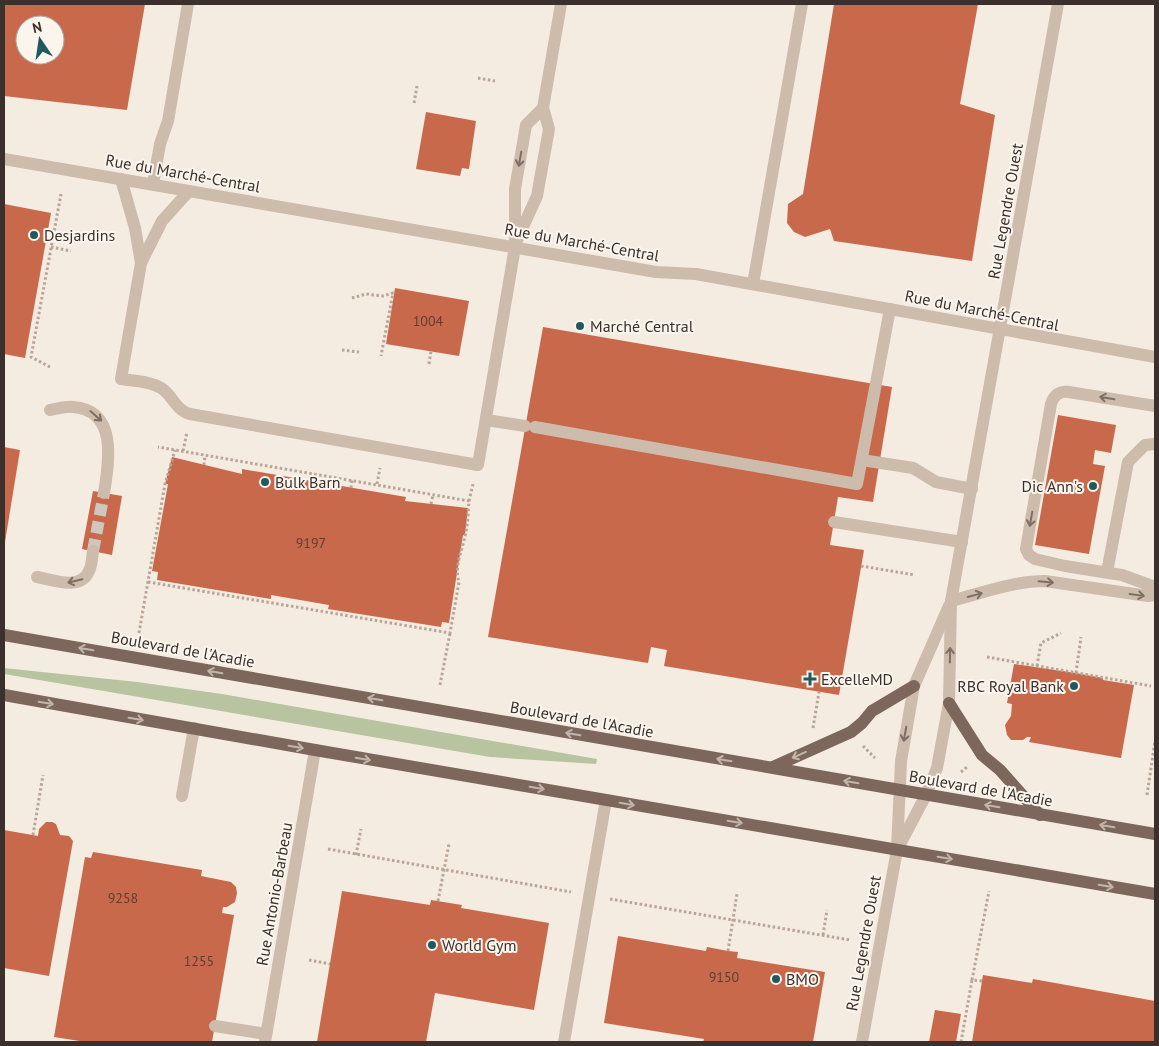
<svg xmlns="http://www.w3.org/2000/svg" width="1159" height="1046" viewBox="0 0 1159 1046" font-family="'PT Sans',sans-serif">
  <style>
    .green { fill: #b8c4a0 }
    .building { fill: #c8694b; fill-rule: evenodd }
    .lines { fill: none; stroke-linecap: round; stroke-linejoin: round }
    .minor-tunnel { stroke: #cfc6bd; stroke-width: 12; stroke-dasharray: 12 6; stroke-linecap: butt }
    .path { stroke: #b9a596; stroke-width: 3; stroke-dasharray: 2.5 2.5; stroke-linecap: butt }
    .minor { stroke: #cdbbac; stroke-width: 12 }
    .major { stroke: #7d675c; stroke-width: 12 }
    .oneway { stroke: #7d6f65 }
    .oneway2 { stroke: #c2b5ac }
    .poi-dot { fill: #1f5a5e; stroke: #fbf5ee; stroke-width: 2 }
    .labels { text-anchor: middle; stroke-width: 4; stroke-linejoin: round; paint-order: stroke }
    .number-label { font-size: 14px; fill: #5e3e33 }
    .street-label { font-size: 16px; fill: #3b302b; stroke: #fbf5ee }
    .poi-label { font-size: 16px; fill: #3b302b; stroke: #fbf5ee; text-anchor: start }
  </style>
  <rect width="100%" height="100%" fill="#f4ebe1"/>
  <!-- green -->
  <polygon class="green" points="4,668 137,682 222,694 597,759 596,764 490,757 4,674"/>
  <!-- building -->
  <g class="building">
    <path d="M4 4H145L127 110 4 96ZM25 25H55V55H25Z"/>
    <polygon points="834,4 978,4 960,104 995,115 972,261 834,241 830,229 805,237 794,232 787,223 788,204 803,194"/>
    <polygon points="426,112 476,121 469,169 462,168 460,176 416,169"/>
    <polygon points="4,204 51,213 25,358 4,354"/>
    <polygon points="395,288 469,301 459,356 386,344"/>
    <polygon points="543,327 892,387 873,502 838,497 830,545 864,550 839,695 664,666 667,650 651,647 648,663 488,637"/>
    <polygon points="1058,415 1116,425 1111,453 1095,450 1093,464 1105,466 1089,554 1035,545"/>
    <polygon points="4,447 20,450 5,542 4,542"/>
    <polygon points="172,457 242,474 242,469 406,497 405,501 468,508 465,535 463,535 449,623 442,622 441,627 328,609 329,605 271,595 271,599 157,580 158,572 152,571 168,484 165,484"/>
    <polygon points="93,491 122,496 112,555 82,549"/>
    <polygon points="1014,664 1076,673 1103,678 1103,680 1134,685 1121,758 1029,742 1031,737 1027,737 1023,740 1011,740 1007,735 1005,725 1011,716 1012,704 1007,703"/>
    <polygon points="46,822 52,822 56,824 60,835 69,836 73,841 49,976 4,968 4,830 38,836 39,829"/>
    <polygon points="93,852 202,870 201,876 231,882 236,887 237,893 235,902 227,907 223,907 222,913 234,915 212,1042 86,1042 54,1037 85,857 91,858"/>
    <polygon points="342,891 430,905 431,900 462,905 461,908 549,923 534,1010 435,993 426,1042 317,1042"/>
    <polygon points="618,936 706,951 707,947 728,951 738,952 737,958 825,972 813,1042 703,1042 704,1039 604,1023"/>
    <polygon points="983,975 1032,983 1033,979 1155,1001 1155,1042 972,1042"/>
    <polygon points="935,1010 961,1014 956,1042 929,1042"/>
  </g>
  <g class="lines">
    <!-- minor-tunnel -->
    <polyline class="minor-tunnel" points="93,551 104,493"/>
    <!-- path -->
    <g class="path">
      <polyline points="478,78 495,81"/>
      <polyline points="414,103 417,86"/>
      <polyline points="51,247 71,251"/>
      <polyline points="352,298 366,294 383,296 393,293 381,356"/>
      <polyline points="342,350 359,352"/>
      <polyline points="429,364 431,351"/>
      <polyline points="50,367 31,357 61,194"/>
      <polyline points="183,451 187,432"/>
      <polyline points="204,465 205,455"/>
      <polyline points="377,484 380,468"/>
      <polyline points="351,488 352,480"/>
      <polyline points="469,501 473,484"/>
      <polyline points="431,504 433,495"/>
      <polyline points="861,566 915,575"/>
      <path d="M148 582 450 633 459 582C454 567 462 551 465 536 468 525 468 512 469 501L158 447"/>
      <polyline points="139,633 165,484 175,450"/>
      <polyline points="987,657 1151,686"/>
      <polyline points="1037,666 1041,643 1061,633"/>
      <polyline points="1076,673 1081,637"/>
      <polyline points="842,677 874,681"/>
      <polyline points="440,685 450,633"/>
      <polyline points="813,728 819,692"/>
      <polyline points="863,746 875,758"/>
      <polyline points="961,772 967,767"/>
      <polyline points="1147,795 1155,741"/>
      <polyline points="33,835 43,775"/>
      <polyline points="328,849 571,892"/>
      <polyline points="356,855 361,829"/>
      <polyline points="610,899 850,940"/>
      <polyline points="438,901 449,844"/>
      <polyline points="823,935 827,910"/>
      <polyline points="728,951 737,894"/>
      <polyline points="309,960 330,964"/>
      <polyline points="982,981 972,980 989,891"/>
      <polyline points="961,1042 972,980"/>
    </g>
    <!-- minor -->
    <g class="minor">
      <polyline points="4,159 656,272 696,274 1155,357"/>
      <polyline points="121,179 135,228 141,263"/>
      <polyline points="153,184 160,144 168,121 188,4"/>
      <path d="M189 191 162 221 141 263 121 379C133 381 150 381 161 388 173 395 175 410 190 414L478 465 515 247V189L526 125 543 108"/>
      <polyline points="517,240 537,196 549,129 543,108 561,4"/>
      <polyline points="753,284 802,4"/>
      <path d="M1155 406 1069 392C1059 391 1054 395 1051 404L1026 549 1029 555 1035 559 1065 566 1122 575 1155 587"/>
      <path d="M50 410C57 409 66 406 73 407 118 410 109 462 104 493"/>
      <polyline points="486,420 525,426"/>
      <polyline points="535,427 857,484 890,309"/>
      <polyline points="862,460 913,468 936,482 972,489"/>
      <polyline points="834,522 962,542"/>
      <polyline points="1107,572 1128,462 1145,445 1155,444"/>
      <path d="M37 577C53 580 81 591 89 571 92 565 92 558 93 551"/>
      <path d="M951 601C982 593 1013 581 1045 581L1148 596 1155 595"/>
      <polyline points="182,796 194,728"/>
      <polyline points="897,850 926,795 937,768 949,703 951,601 1058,4"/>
      <polyline points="215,1026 266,1034"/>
      <polyline points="265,1042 315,750"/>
      <polyline points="564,1042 606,800"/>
      <polyline points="862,1042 897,850 901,761 914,686 949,606"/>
    </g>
    <!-- major -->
    <g class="major">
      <polyline points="4,635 1155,834"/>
      <polyline points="4,695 315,750 1155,894"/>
      <polyline points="949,703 982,755 1000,770 1040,815"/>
      <polyline points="773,767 851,732 862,723 872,711 914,686"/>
    </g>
  </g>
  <!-- one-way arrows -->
  <defs><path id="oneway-shaft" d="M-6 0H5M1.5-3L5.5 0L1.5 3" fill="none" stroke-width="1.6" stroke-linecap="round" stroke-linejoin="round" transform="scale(1.25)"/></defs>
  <g class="oneway">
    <use href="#oneway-shaft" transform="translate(520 159) rotate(100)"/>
    <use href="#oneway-shaft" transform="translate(1107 398) rotate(-170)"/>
    <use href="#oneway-shaft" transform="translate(96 416) rotate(42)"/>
    <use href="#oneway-shaft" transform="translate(1031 519) rotate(100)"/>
    <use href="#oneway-shaft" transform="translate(75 581) rotate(167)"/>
    <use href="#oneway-shaft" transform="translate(1046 582) rotate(5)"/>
    <use href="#oneway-shaft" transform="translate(975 595) rotate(-15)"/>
    <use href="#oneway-shaft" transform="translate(1137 595) rotate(8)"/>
    <use href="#oneway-shaft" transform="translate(950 655) rotate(-89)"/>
    <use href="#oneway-shaft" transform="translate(905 734) rotate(100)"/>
  </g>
  <g class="oneway2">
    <use href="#oneway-shaft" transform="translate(86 649) rotate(-170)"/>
    <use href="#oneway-shaft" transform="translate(215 672) rotate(-170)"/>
    <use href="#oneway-shaft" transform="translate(375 699) rotate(-170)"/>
    <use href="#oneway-shaft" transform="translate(46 703) rotate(10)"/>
    <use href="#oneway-shaft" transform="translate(136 719) rotate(10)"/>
    <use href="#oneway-shaft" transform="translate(573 734) rotate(-170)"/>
    <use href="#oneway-shaft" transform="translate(296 747) rotate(10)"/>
    <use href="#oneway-shaft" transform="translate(799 755) rotate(156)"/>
    <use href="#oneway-shaft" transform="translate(363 759) rotate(10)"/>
    <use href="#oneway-shaft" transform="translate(724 760) rotate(-171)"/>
    <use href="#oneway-shaft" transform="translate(851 782) rotate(-170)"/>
    <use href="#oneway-shaft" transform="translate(537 788) rotate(10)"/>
    <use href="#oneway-shaft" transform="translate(627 804) rotate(10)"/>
    <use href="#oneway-shaft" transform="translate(992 806) rotate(-170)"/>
    <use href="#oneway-shaft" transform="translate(735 822) rotate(10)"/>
    <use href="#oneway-shaft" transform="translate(1107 826) rotate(-170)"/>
    <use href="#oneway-shaft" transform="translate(945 858) rotate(10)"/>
    <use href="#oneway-shaft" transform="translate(1106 886) rotate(10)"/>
  </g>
  <!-- markers -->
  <g class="poi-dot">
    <circle cx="34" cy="235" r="5"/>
    <circle cx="580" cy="326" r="5"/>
    <circle cx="265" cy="482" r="5"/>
    <circle cx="1093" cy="486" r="5"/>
    <path d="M807.5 671.5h5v5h5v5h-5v5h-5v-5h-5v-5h5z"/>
    <circle cx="1074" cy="686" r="5"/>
    <circle cx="432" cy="945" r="5"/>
    <circle cx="776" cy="979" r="5"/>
  </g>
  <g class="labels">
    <!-- number labels -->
    <g class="number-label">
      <text x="428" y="326">1004</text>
      <text x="311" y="548">9197</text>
      <text x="123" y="903">9258</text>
      <text x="199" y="966">1255</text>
      <text x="724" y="982">9150</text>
    </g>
    <!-- street labels -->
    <g class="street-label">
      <text transform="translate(183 173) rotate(10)" y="6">Rue du Marché-Central</text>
      <text transform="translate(1005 211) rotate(-80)" y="6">Rue Legendre Ouest</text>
      <text transform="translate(582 242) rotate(10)" y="6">Rue du Marché-Central</text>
      <text transform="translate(982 310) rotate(11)" y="6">Rue du Marché-Central</text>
      <text transform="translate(183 649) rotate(10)" y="6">Boulevard de l'Acadie</text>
      <text transform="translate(582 719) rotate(10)" y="6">Boulevard de l'Acadie</text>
      <text transform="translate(981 788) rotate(10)" y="6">Boulevard de l'Acadie</text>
      <text transform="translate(274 894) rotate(-80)" y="6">Rue Antonio-Barbeau</text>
      <text transform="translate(863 943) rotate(-80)" y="6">Rue Legendre Ouest</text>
    </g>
    <!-- poi labels -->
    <g class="poi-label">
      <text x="44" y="241">Desjardins</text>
      <text x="590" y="332">Marché Central</text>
      <text x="275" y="488">Bulk Barn</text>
      <text x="1083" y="492" text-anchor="end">Dic Ann's</text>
      <text x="821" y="685">ExcelleMD</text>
      <text x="1064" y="692" text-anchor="end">RBC Royal Bank</text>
      <text x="442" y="951">World Gym</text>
      <text x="786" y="985">BMO</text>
    </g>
  </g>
  <!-- border -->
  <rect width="1159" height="1046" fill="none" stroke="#3b302b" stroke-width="10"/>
  <!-- north arrow -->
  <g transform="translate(40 40) rotate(347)"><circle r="24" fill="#fbf5ee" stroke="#aea6a0"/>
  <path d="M0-4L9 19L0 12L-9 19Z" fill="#1f5a5e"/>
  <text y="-8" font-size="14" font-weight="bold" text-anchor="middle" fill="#3b302b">N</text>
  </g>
</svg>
